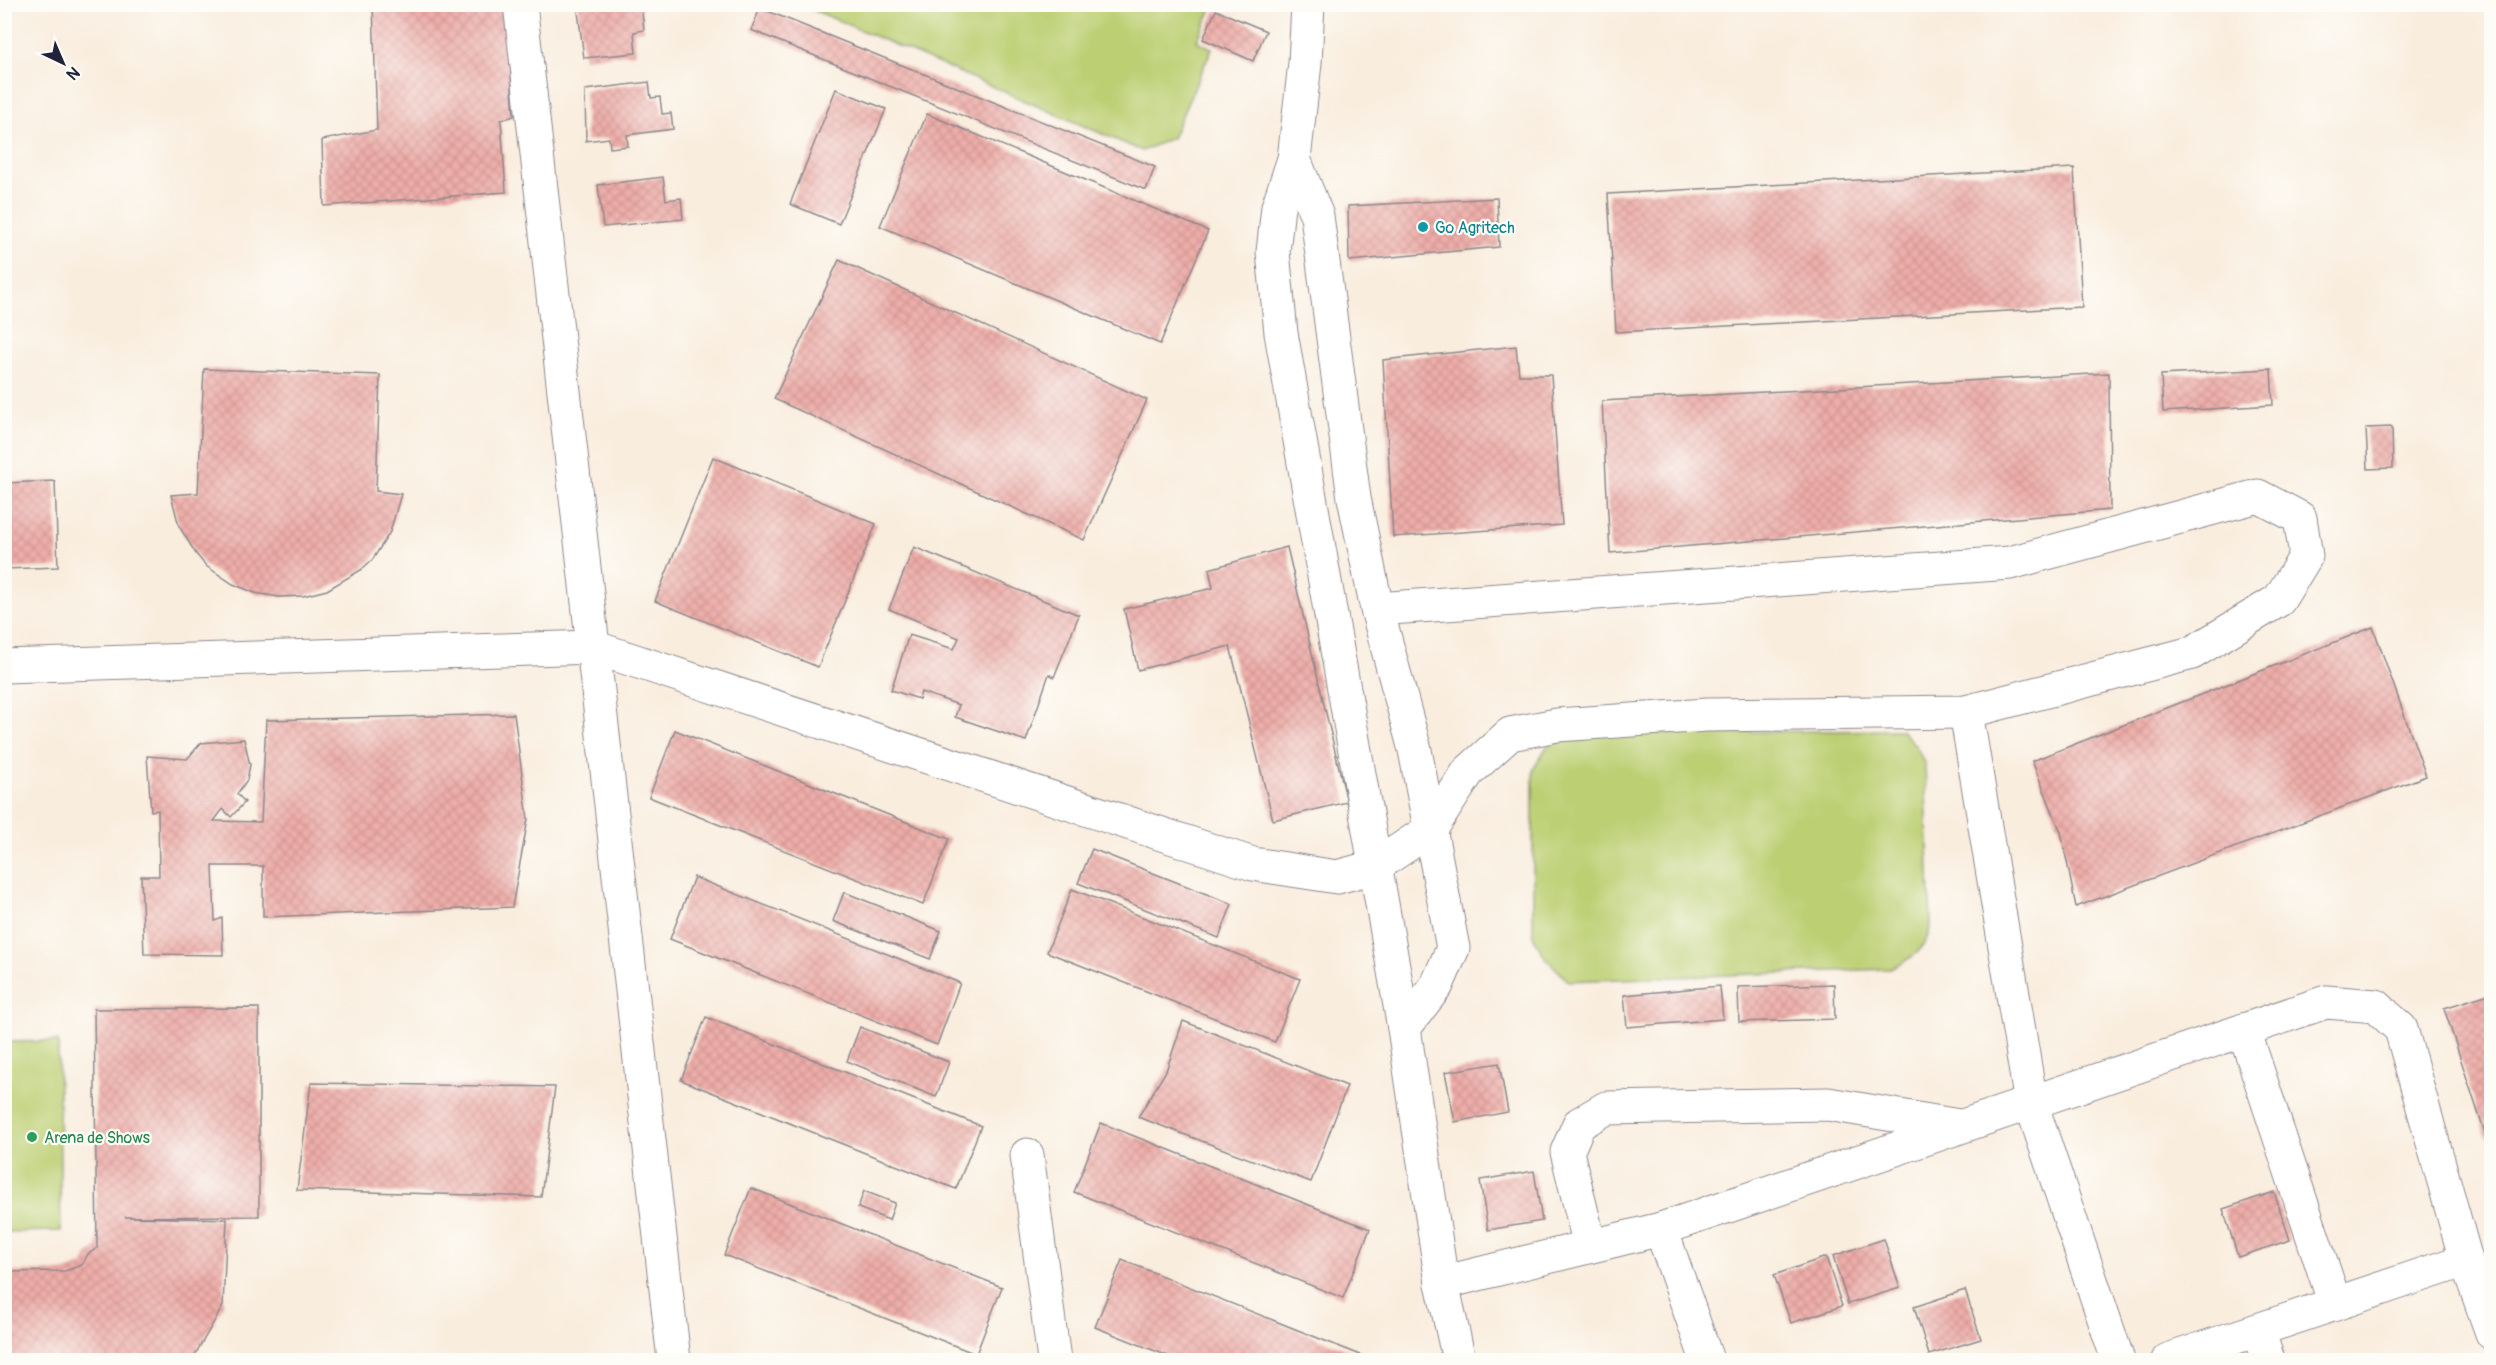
<svg xmlns="http://www.w3.org/2000/svg" width="2496" height="1365" viewBox="0 0 2496 1365" font-family="Pangolin,sans-serif">
  <style>
    .green { fill: #bccf72; stroke: #6f7856; stroke-width: 1.5 }
    .building { fill: url(#building-cross-hatch) }
    .lines { fill: none; stroke-linecap: round; stroke-linejoin: round }
    .minor-casing { stroke: #8e888c; stroke-width: 35 }
    .minor { stroke: #fff; stroke-width: 33 }
    .culture-dot { fill: #0f9aa8; stroke: #fdfcf7; stroke-width: 2 }
    .leisure-dot { fill: #2e9e5b; stroke: #fdfcf7; stroke-width: 2 }
    .labels { text-anchor: middle; stroke-width: 4.5; stroke-linejoin: round; paint-order: stroke }
    .culture-label { font-size: 16px; fill: #0d838f; stroke: #fdfcf7; text-anchor: start }
    .leisure-label { font-size: 16px; fill: #27864d; stroke: #fdfcf7; text-anchor: start }
  </style>
  <defs>
    <pattern id="building-cross-hatch" width="8" height="8" patternUnits="userSpaceOnUse" patternTransform="scale(1.5)"><rect width="8" height="8" fill="#eeada9"/><path d="M0 0l8 8M0 8l8-8" fill="none" stroke="#cc9592"/></pattern>
  </defs>
  <rect width="100%" height="100%" fill="#fdfcf7"/>
  <filter id="ink" filterUnits="userSpaceOnUse"><feTurbulence type="fractalNoise" baseFrequency=".0167" numOctaves="2"/><feDisplacementMap in="SourceGraphic" scale="12" xChannelSelector="R" yChannelSelector="G"/><feConvolveMatrix kernelMatrix="1 2 1 2 8 2 1 2 1" color-interpolation-filters="sRGB"/></filter>
  <filter id="wash" filterUnits="userSpaceOnUse"><feTurbulence type="fractalNoise" baseFrequency=".008" numOctaves="4" result="noise"/><feDisplacementMap in="SourceGraphic" scale="24" xChannelSelector="R" yChannelSelector="G"/><feGaussianBlur stdDeviation="1.35" result="paint"/><feColorMatrix in="noise" values="0 0 0 0 0 0 0 0 0 0 0 0 0 0 0 0 0 1.4 0 .05"/><feComposite in="paint" operator="in"/></filter>
  <g filter="url(#wash)">
    <rect width="100%" height="100%" fill="#f9edde"/>
    <!-- green -->
    <g class="green">
      <polygon points="802,5 1213,5 1197,41 1212,48 1172,138 1142,151"/>
      <path d="M1901 730 1916 746 1925 765 1931 925C1925 953 1912 958 1888 969L1568 981 1545 957 1533 936V770L1547 746 1572 734Z"/>
      <polygon points="58,1041 61,1231 5,1232 5,1042"/>
    </g>
    <g id="blocks">
      <!-- building -->
      <g class="building">
        <polygon points="373,4 506,4 514,116 501,120 506,192 324,206 322,140 377,130"/>
        <polygon points="577,4 641,4 644,30 634,32 636,53 584,58"/>
        <polygon points="760,8 1155,167 1146,190 751,30"/>
        <polygon points="1216,10 1266,31 1253,61 1203,39"/>
        <polygon points="649,82 651,98 660,97 662,114 671,113 673,129 627,135 628,146 610,148 609,138 586,141 585,90"/>
        <polygon points="836,89 886,109 839,224 790,204"/>
        <polygon points="927,114 1208,231 1160,344 880,226"/>
        <polygon points="2074,168 2082,307 1616,332 1608,194"/>
        <polygon points="663,177 666,200 681,198 683,219 603,227 598,185"/>
        <polygon points="1497,198 1499,247 1349,261 1348,206"/>
        <polygon points="839,260 1147,400 1084,540 774,399"/>
        <polygon points="1516,346 1519,375 1551,375 1562,525 1393,537 1383,360"/>
        <polygon points="204,369 380,375 376,491 401,494 390,532 373,559 361,570 327,590 303,596 279,597 255,593 233,584 206,566 196,554 179,526 171,495 198,493"/>
        <polygon points="2271,369 2273,405 2163,412 2161,375"/>
        <polygon points="2109,373 2110,510 1610,553 1602,401"/>
        <polygon points="2392,427 2393,468 2368,469 2366,428"/>
        <polygon points="713,457 876,524 818,667 655,601"/>
        <polygon points="55,481 58,567 4,569 4,483"/>
        <polygon points="914,547 1079,615 1054,677 1049,674 1026,741 955,717 959,705 921,692 919,699 891,690 909,635 954,649 959,638 889,609"/>
        <polygon points="1287,547 1347,802 1273,820 1230,646 1138,670 1124,609 1213,588 1209,569"/>
        <polygon points="2373,627 2426,776 2076,907 2061,832 2032,761"/>
        <polygon points="514,714 528,819 512,907 263,917 263,866 213,866 215,921 222,918 223,955 144,954 141,876 159,876 158,810 151,811 147,756 187,759 201,743 244,739 250,765 247,780 237,794 245,802 231,817 223,809 214,821 261,822 266,720"/>
        <polygon points="675,730 949,839 923,905 649,797"/>
        <polygon points="1092,849 1232,904 1219,938 1078,883"/>
        <polygon points="694,877 960,983 937,1045 670,939"/>
        <polygon points="1072,889 1300,979 1275,1042 1047,952"/>
        <polygon points="844,892 941,931 930,959 833,921"/>
        <polygon points="1834,984 1835,1019 1739,1022 1738,987"/>
        <polygon points="1720,986 1723,1019 1627,1027 1624,995"/>
        <polygon points="2492,993 2492,1135 2486,1137 2444,1008"/>
        <polygon points="259,1008 259,1216 125,1217 227,1219 223,1306 192,1360 4,1360 4,1272 65,1271 82,1265 88,1254 97,1248 94,1009"/>
        <polygon points="706,1017 981,1126 956,1189 681,1080"/>
        <polygon points="1183,1021 1347,1086 1311,1182 1138,1117 1166,1071"/>
        <polygon points="860,1027 949,1062 936,1097 847,1061"/>
        <polygon points="1499,1063 1508,1112 1455,1122 1445,1072"/>
        <polygon points="311,1083 555,1087 541,1197 297,1190"/>
        <polygon points="1101,1123 1370,1229 1343,1298 1074,1192"/>
        <polygon points="1534,1171 1542,1221 1488,1230 1480,1180"/>
        <polygon points="751,1188 1002,1287 976,1354 724,1255"/>
        <polygon points="864,1191 895,1203 889,1220 858,1208"/>
        <polygon points="2274,1192 2290,1240 2238,1257 2223,1209"/>
        <polygon points="1884,1239 1900,1288 1848,1304 1833,1256"/>
        <polygon points="1826,1257 1842,1306 1791,1323 1774,1275"/>
        <polygon points="1122,1260 1373,1360 1178,1360 1095,1327"/>
        <polygon points="1965,1290 1981,1339 1929,1355 1914,1307"/>
      </g>
    </g>
  </g>
  <g filter="url(#ink)">
    <use href="#blocks" fill-opacity="0" stroke="#8e888c" stroke-width="1.5"/>
    <g class="lines">
      <!-- minor casing -->
      <g class="minor-casing">
        <g id="minor">
          <polyline points="520,4 674,1360"/>
          <polyline points="1308,4 1305,63 1294,159 1278,207 1273,252 1281,333 1404,1028 1442,1283 1459,1360"/>
          <polyline points="1294,159 1317,216 1354,498 1377,609 1415,750 1453,948 1437,985 1404,1028"/>
          <polyline points="4,666 593,647 1253,864 1337,877 1374,867 1431,829 1468,772 1510,734 1557,725 1707,715 1966,712 2192,653 2279,600 2306,556 2300,518 2258,496 2010,563 1377,609"/>
          <polyline points="1966,712 2031,1103 2118,1360"/>
          <polyline points="2244,1030 2335,1304"/>
          <polyline points="1027,1155 1054,1360"/>
          <polyline points="1661,1229 1707,1360"/>
          <polyline points="1590,1246 1567,1152 1579,1124 1606,1108 1828,1104 1959,1126"/>
          <polyline points="1442,1283 1661,1229 2326,1002 2376,1006 2401,1029 2466,1260 2492,1333"/>
          <polyline points="2258,1330 2268,1360"/>
          <polyline points="2168,1360 2466,1260"/>
        </g>
      </g>
      <!-- minor -->
      <use href="#minor" class="minor"/>
    </g>
  </g>
  <!-- markers -->
  <circle class="culture-dot" cx="1423" cy="227" r="6"/>
  <circle class="leisure-dot" cx="32" cy="1137" r="6"/>
  <g class="labels">
    <!-- culture labels -->
    <g class="culture-label">
      <text x="1435" y="233">Go Agritech</text>
    </g>
    <!-- leisure labels -->
    <g class="leisure-label">
      <text x="44" y="1143">Arena de Shows</text>
    </g>
  </g>
  <!-- margin -->
  <rect width="2496" height="1365" fill="none" stroke="#fdfcf7" stroke-width="24"/>
  <!-- north arrow -->
  <g transform="translate(63 63) rotate(136)" stroke="#fdfcf7" stroke-width="4.5" paint-order="stroke">
  <path d="M0-4.5L10 22L0 15L-10 22Z" fill="#22223b"/>
  <text y="-9" font-size="16" font-weight="bold" text-anchor="middle" fill="#22223b">N</text>
  </g>
</svg>
